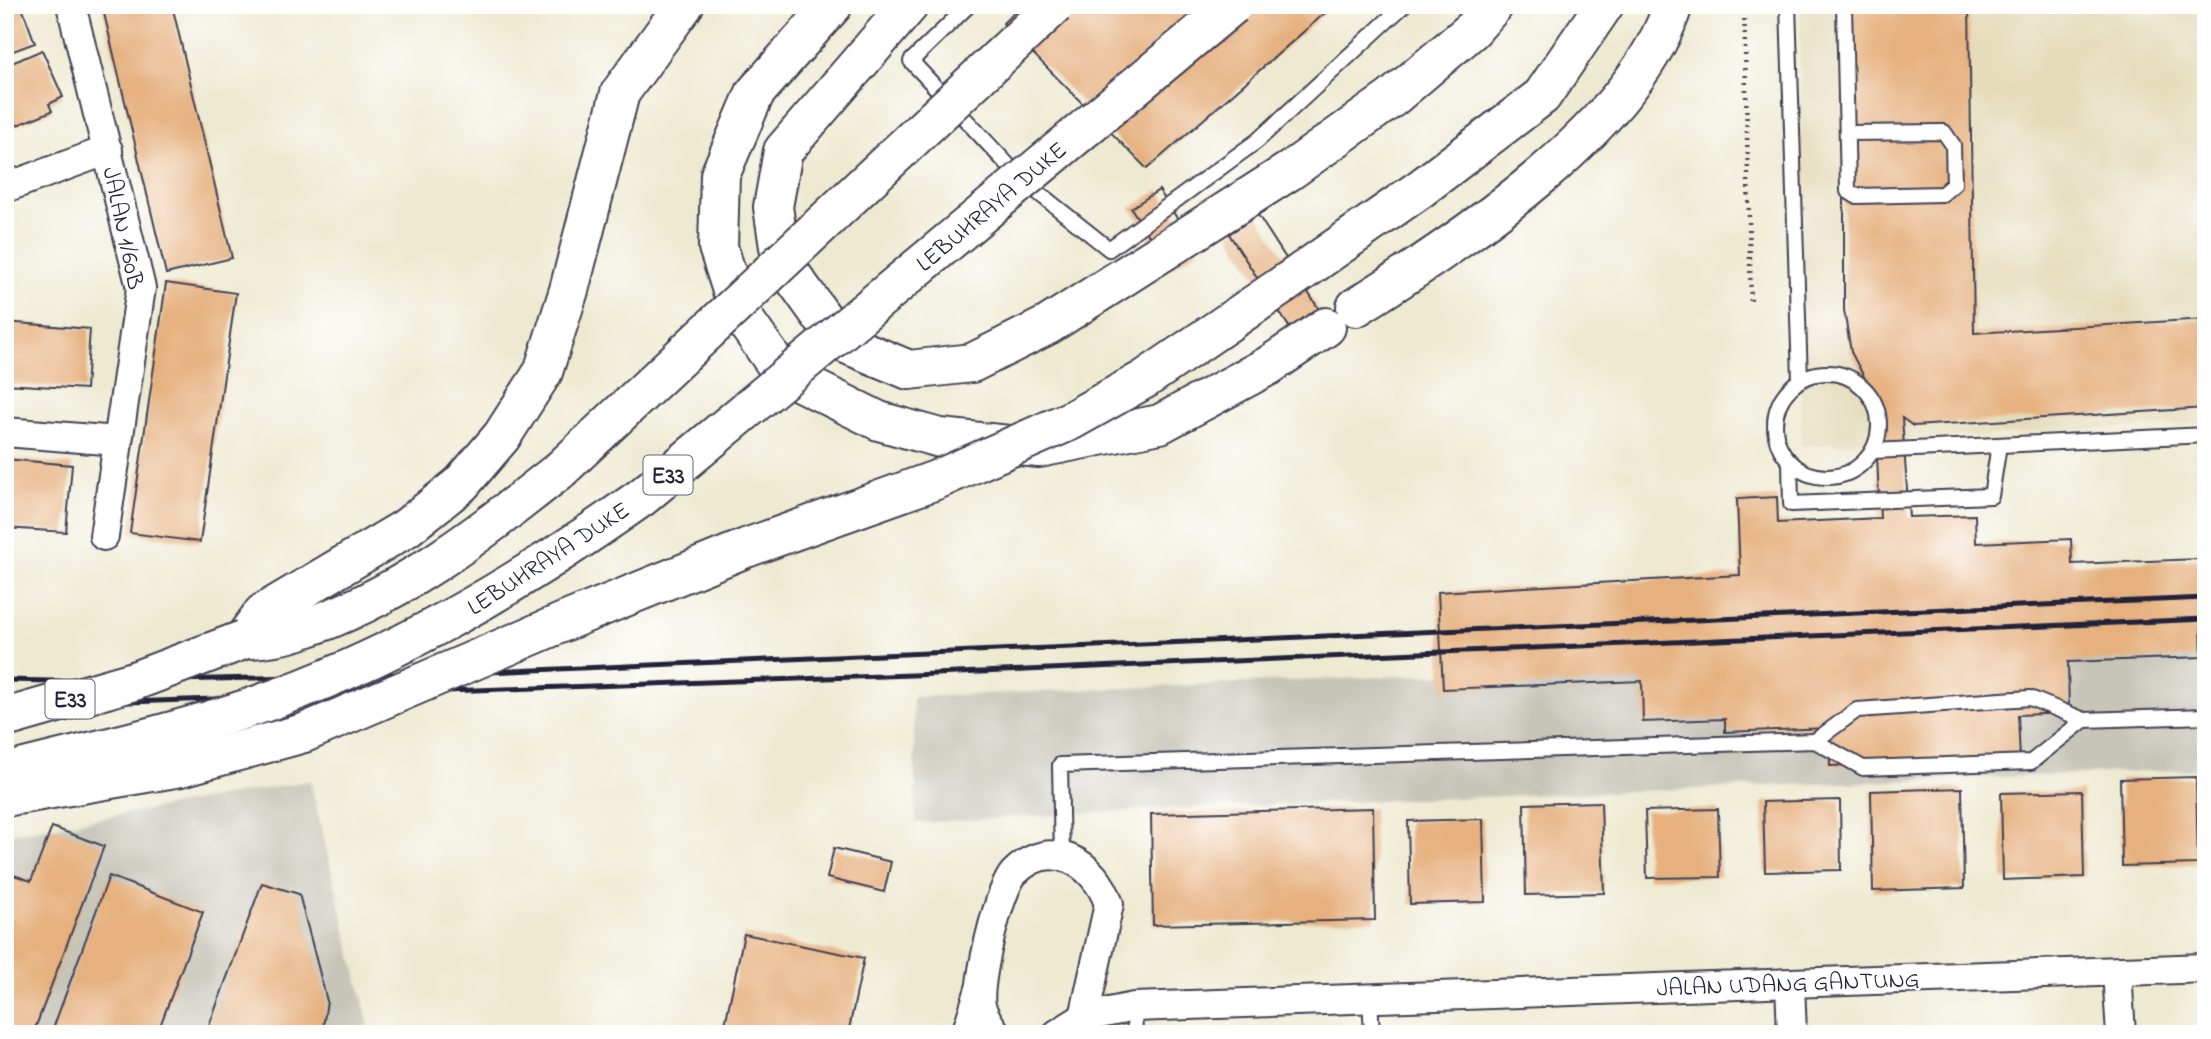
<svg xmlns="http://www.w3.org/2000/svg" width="2211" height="1039" viewBox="0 0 2211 1039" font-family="'Indie Flower',sans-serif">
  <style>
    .built { fill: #e5dbba }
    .industrial { fill: #c7c5b8 }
    .building { fill: #e6b17f }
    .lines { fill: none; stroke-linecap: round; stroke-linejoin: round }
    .lane-casing { stroke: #414052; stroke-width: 18 }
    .street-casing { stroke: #414052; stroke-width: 32 }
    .highway-casing { stroke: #414052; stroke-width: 42 }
    .path { stroke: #414052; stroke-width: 4.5; stroke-dasharray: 2 5; stroke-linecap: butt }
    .lane { stroke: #fff; stroke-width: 14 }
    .street { stroke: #fff; stroke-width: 28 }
    .highway { stroke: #fff; stroke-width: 38 }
    .rail { stroke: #22223b; stroke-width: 5 }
    .highway-bridge-casing { stroke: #414052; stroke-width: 42; stroke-linecap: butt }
    .highway-bridge { stroke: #fff; stroke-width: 38 }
    .labels { text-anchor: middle; stroke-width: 5; stroke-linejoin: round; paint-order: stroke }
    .shield { fill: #fff; stroke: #646476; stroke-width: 2 }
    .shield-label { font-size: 23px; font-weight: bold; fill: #22223b }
    .street-label { font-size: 24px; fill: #22223b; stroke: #fff }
  </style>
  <rect width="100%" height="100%" fill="#fff"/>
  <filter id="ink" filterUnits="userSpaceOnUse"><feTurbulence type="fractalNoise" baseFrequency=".0143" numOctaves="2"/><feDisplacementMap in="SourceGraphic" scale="14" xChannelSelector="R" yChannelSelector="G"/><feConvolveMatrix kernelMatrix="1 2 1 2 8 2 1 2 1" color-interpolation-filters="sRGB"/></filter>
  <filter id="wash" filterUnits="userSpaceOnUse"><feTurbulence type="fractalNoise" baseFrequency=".00686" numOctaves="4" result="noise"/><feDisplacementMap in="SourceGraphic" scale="28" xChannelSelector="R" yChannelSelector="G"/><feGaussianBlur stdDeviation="1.57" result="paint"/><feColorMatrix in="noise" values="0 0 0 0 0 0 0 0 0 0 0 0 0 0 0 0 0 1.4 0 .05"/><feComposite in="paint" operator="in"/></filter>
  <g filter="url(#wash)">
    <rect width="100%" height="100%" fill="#eeead2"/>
    <!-- built -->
    <polygon class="built" points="1800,5 2206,5 2206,423 1801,446"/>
    <!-- industrial -->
    <g class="industrial">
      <polygon points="2206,642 2206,769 1141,810 916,823 913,697"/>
      <polygon points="310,781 371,1034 5,1034 5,835"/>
    </g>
    <g id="blocks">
      <!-- building -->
      <g class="building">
        <polygon points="5,5 21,5 35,43 5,54"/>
        <polygon points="102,5 172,5 232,258 166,274"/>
        <polygon points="1022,5 1334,5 1147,169 1003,23"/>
        <polygon points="1844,5 1969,5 1974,333 2206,319 2206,408 1913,426 1902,418 1909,517 1975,515 1976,543 2071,539 2072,564 2199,559 2202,657 2068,662 2069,713 2018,715 2020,759 1929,763 1830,766 1829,728 1725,732 1725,719 1643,722 1642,681 1443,689 1438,592 1740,575 1737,499 1777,497 1778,523 1880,518 1874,396 1851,352 1844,310"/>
        <polygon points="42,50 63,97 49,104 52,111 10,128 5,117 5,66"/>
        <polygon points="1159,190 1198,251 1170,268 1131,208"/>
        <polygon points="1258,215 1324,317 1295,336 1229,234"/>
        <polygon points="166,283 236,293 200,542 130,533"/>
        <polygon points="5,322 90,329 86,389 5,384"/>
        <polygon points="5,459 72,465 66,532 5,528"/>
        <polygon points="2196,777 2198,864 2122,866 2120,779"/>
        <polygon points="1962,788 1964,888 1873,891 1871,791"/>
        <polygon points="2082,791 2084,877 2003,880 2001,793"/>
        <polygon points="1840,800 1841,870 1765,872 1763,802"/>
        <polygon points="1601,802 1604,893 1526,895 1524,804"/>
        <polygon points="1373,808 1375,920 1153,925 1151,814"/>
        <polygon points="1718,809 1720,877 1647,878 1645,811"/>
        <polygon points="1483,819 1485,902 1410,904 1408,821"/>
        <polygon points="52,827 104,846 33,1034 5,1034 5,872 31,881"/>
        <polygon points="834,848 891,862 884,892 827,878"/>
        <polygon points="109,876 203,912 157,1034 51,1034"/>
        <polygon points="262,883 299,894 327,1001 322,1034 206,1034"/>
        <polygon points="744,934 864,958 848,1034 723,1034"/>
      </g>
    </g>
  </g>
  <g filter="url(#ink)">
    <use href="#blocks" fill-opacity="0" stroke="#414052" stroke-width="2"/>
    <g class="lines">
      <!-- lane casing -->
      <g class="lane-casing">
        <g id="lane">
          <polyline points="969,5 911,61 1021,179 1109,249 1257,141 1404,5"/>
          <polyline points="1788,5 1800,380"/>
          <polyline points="1844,5 1848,191 1856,196 1942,194 1954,184 1953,145 1944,132 1847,133"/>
          <circle cx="1827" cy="425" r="52"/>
          <polyline points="1873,451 2206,435"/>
          <polyline points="1790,462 1791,504 1991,496 1999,445"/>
          <polyline points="1815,741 1857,710 2030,698 2084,720 2206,716"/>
          <polyline points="1062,857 1060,765 1815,741 1863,768 2031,762 2084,720"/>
          <polyline points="1370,998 1372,1034"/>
          <polyline points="1134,1007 1135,1034"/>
        </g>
      </g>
      <!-- street casing -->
      <g class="street-casing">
        <g id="street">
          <polyline points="71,5 141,288 104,536"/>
          <polyline points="5,188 108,150"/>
          <polyline points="5,432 118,441"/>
          <polyline points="2117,972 2121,1034"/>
          <polyline points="1790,984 1792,1034"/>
          <polyline points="966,1034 980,989"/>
          <path d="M997 1034C990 1025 984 1017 981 1006 976 984 999 889 1014 873 1050 836 1095 862 1109 904L1084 1017"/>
          <polyline points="1057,1034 1084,1017 1134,1007 2206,968"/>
        </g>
      </g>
      <!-- highway casing -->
      <g class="highway-casing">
        <g id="highway">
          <polyline points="833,5 755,93 720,175 718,247 739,312 782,373 879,421 940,438 1039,448 1160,424 1268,366 1326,327"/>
          <polyline points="909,5 783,151 773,207 781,260 839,341 909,370 972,363 1048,325 1291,170 1392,98 1472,30 1494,5"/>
          <polyline points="1283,285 1420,189 1542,96 1604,5"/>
          <path d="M1356 307C1460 242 1635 127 1673 5"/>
          <polyline points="243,640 263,613 406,528 461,484 502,436 543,372 569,290 620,93 684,5"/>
          <path d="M243 640C260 638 279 637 296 631 396 600 479 534 560 470"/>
        </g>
      </g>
      <!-- path -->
      <polyline class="path" points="1744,5 1751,305"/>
      <!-- lane -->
      <use href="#lane" class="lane"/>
      <!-- street -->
      <use href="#street" class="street"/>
      <!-- highway -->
      <use href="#highway" class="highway"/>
      <!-- rail -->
      <g class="rail">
        <polyline points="5,680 97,682 489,672 2206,598"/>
        <polyline points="5,700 100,703 912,675 2206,619"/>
      </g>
      <!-- highway-bridge casing -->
      <g class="highway-bridge-casing">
        <g id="highway-bridge">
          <polyline points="560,470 1055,5"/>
          <polyline points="5,718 134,681 243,640"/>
          <path d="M5 773C86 752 168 735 246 709 390 661 519 584 642 497L1233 5"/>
          <polyline points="5,797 181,767 304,733 566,621 746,548 936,480 1072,420 1145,379 1283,285"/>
        </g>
      </g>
      <!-- highway-bridge -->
      <use href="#highway-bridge" class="highway-bridge"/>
    </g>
  </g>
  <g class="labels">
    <!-- shield labels -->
    <g class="shield">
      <rect x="643.5" y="455.5" width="49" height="39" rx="5"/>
      <rect x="45.5" y="679.5" width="49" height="39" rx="5"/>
    </g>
    <g class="shield-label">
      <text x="668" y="483">E33</text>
      <text x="70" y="707">E33</text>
    </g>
    <!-- street labels -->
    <g class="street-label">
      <text transform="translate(991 206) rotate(-40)" y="8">LEBUHRAYA DUKE</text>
      <text transform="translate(124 228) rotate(78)" y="8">JALAN 1/60B</text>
      <text transform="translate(548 558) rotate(-33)" y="8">LEBUHRAYA DUKE</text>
      <text transform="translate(1788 983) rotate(-2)" y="8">JALAN UDANG GANTUNG</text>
    </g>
  </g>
  <!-- margin -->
  <rect width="2211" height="1039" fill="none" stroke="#fff" stroke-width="28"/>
</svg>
